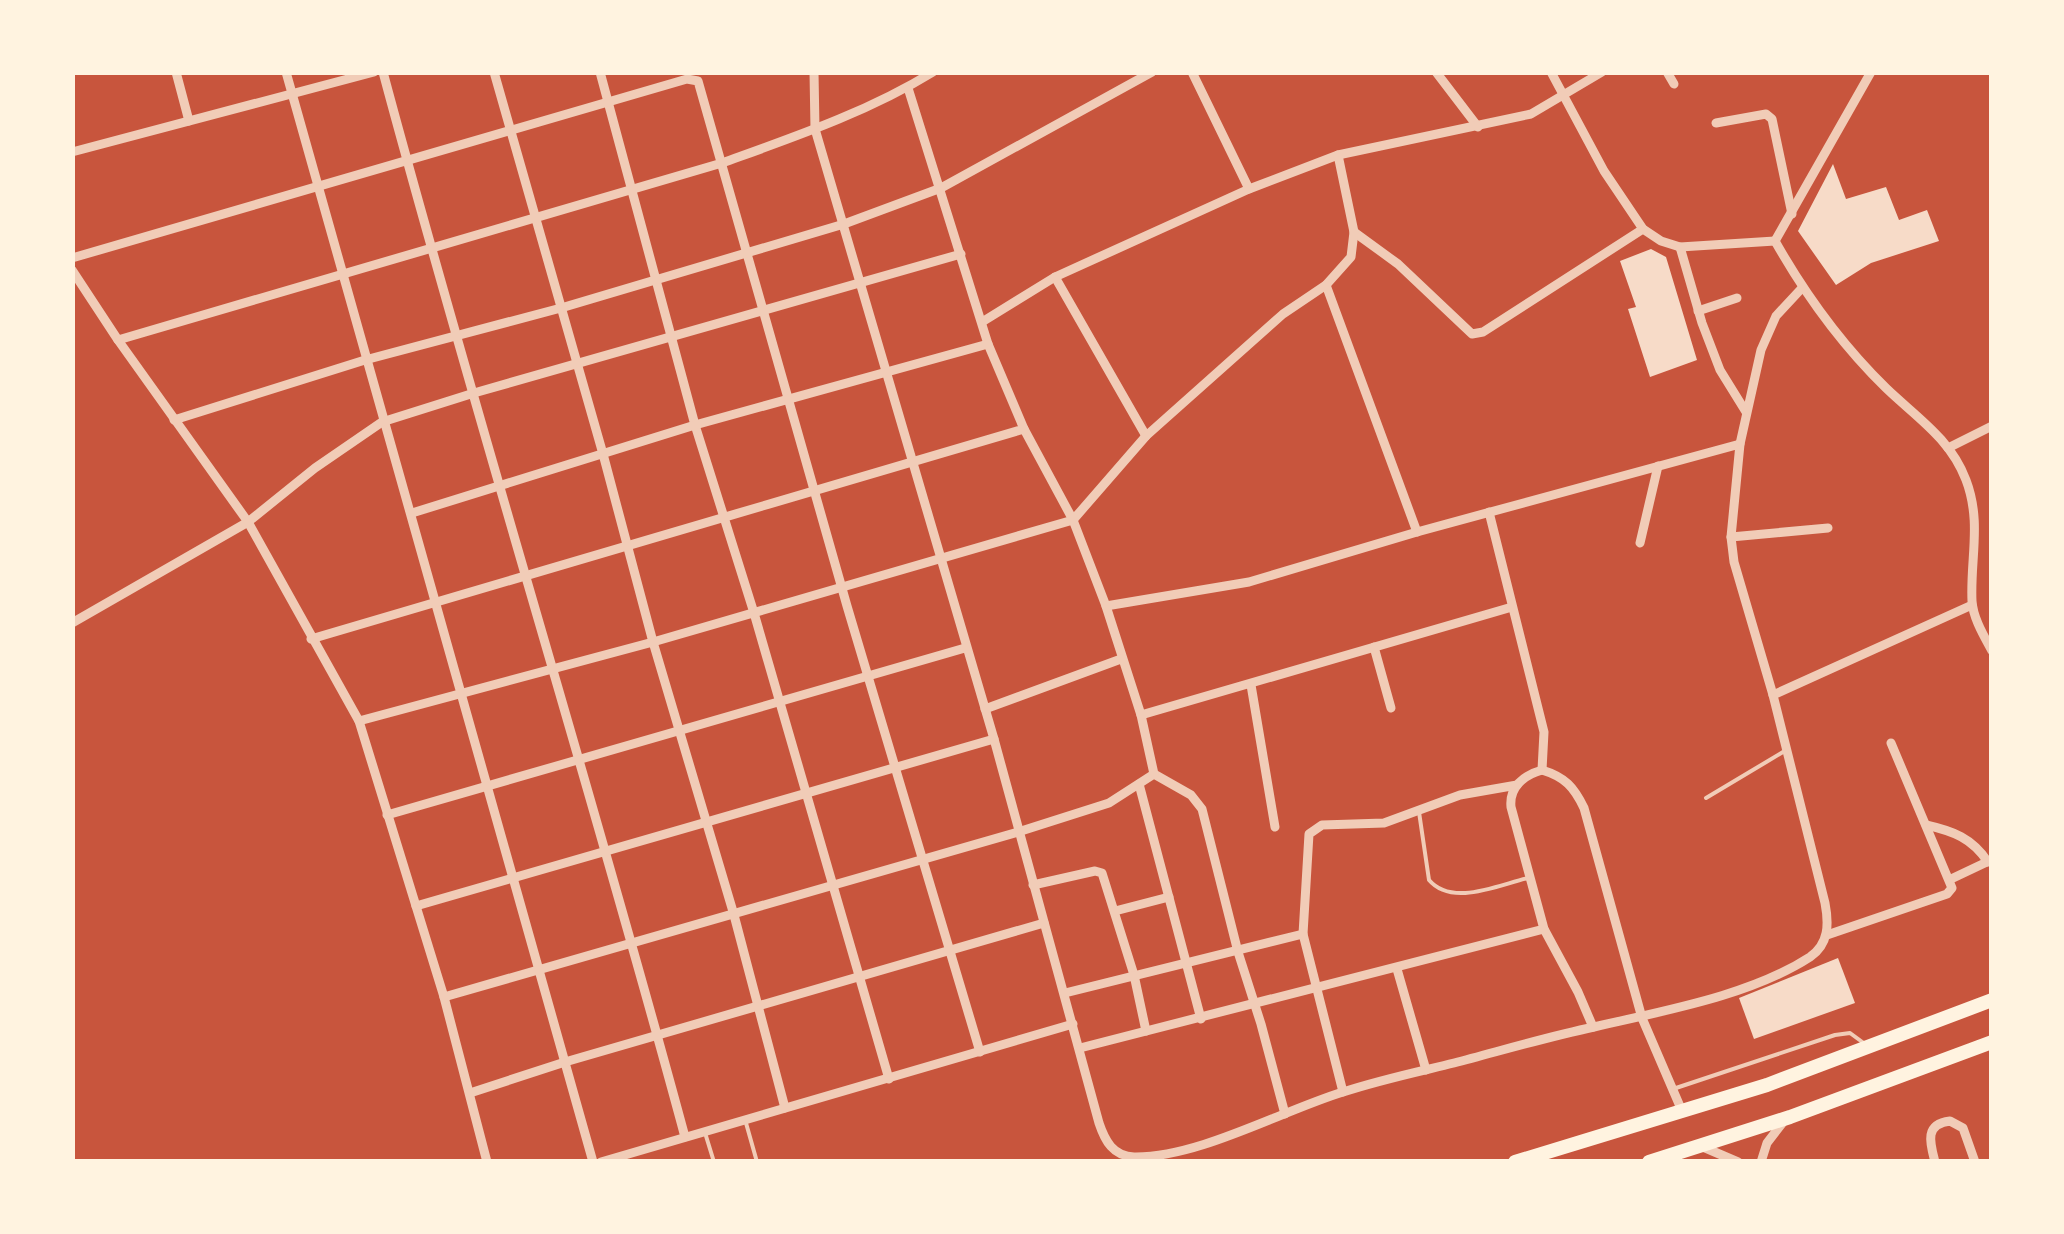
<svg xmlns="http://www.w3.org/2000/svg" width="2064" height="1234" viewBox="0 0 2064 1234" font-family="'Work Sans',sans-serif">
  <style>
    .building { fill: #f7dbc8 }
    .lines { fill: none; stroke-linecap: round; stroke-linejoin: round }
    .service { stroke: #f1ccb7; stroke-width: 4 }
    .minor { stroke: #f1ccb7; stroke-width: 9 }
    .primary { stroke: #fff3e0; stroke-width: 14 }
  </style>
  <rect width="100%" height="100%" fill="#c8553d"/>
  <!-- building -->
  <g class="building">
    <polygon points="1833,164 1846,199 1886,187 1899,220 1927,210 1939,241 1871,263 1836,285 1798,231"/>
    <polygon points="1651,249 1666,257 1697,360 1650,377 1628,309 1636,307 1620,261"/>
    <polygon points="1838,958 1855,1003 1754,1039 1739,998"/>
  </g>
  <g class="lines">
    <!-- service -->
    <g class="service">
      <polyline points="1706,798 1783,752"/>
      <path d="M1419 812 1429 880C1452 907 1498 885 1528 878"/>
      <polyline points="1673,1089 1835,1035 1850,1033 1865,1044"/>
      <polyline points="746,1123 757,1162"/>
      <polyline points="706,1136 714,1162"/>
    </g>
    <!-- minor -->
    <g class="minor">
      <polyline points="176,72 189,121"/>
      <polyline points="286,72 593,1162"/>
      <path d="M383 72C479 429 589 781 685 1137"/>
      <polyline points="494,72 603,454 653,642 734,915 785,1108"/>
      <polyline points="600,72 695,425 754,613 889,1079"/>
      <path d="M814 72 815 129 994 739 1099 1123C1105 1141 1113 1156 1134 1157 1198 1158 1281 1111 1343 1092 1379 1080 1417 1072 1454 1063 1500 1051 1547 1037 1594 1027 1662 1011 1750 996 1810 957 1829 944 1829 924 1825 903L1773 695 1734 562 1731 537 1740 444 1761 350 1776 316 1802 288"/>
      <polyline points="1192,72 1249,189"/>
      <polyline points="1436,72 1478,127"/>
      <polyline points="1551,72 1604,171 1643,229 1661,241 1680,247 1775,241"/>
      <polyline points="1667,72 1674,84"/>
      <polyline points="908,88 988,344 1024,429 1073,520 1106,606 1141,715 1154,774 1191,795 1202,809 1238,952 1261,1024 1285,1114"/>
      <polyline points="1716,123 1766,114 1772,119 1792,214"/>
      <polyline points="72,152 374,72"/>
      <polyline points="1354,232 1398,264 1472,334 1483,332 1643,229"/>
      <path d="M1775 241C1805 294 1843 346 1886 388 1916 417 1950 438 1966 480 1982 522 1970 559 1972 601 1973 618 1984 636 1992 651"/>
      <polyline points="1775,241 1871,72"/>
      <polyline points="1680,247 1702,323 1720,370 1746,412"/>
      <polyline points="72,258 687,79 698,81 847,606 980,1052"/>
      <polyline points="72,270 118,340 248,522 359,721 444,997 487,1162"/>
      <polyline points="1055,277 1146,436"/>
      <polyline points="1326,285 1417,532"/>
      <polyline points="1698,311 1737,298"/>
      <polyline points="982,322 1055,277 1249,189 1338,155 1531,114 1602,72"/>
      <path d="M118 340 722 163C794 137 868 112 933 72"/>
      <polyline points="174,420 365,360 561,308 844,224 941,188 1152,72"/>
      <polyline points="1948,448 1992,426"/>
      <polyline points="1489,512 1544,732 1542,770"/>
      <polyline points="412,513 695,425 988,344"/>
      <polyline points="1731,537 1828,528"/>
      <polyline points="1640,543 1658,466"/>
      <polyline points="1106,606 1249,582 1417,532 1740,444"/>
      <polyline points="72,623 248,522 315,468 382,422 474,393 961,254"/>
      <polyline points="311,639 1024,429"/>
      <polyline points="1374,647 1391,708"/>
      <polyline points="1251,685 1275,827"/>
      <polyline points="1773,695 1972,605"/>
      <polyline points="985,709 1121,659"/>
      <polyline points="1141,715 1512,607"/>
      <polyline points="359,721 653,642 1073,520 1146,436 1283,314 1326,285 1351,257 1354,232 1338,155"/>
      <path d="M1542 770C1565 777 1574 787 1584 808L1642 1018 1682 1111"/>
      <path d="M1542 770C1524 775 1509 787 1511 807L1544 929 1578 992 1593 1027"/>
      <polyline points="1139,784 1201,1019"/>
      <polyline points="387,815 965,648"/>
      <path d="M1926 825C1953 831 1972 838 1988 862"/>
      <polyline points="1951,879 1989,861"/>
      <polyline points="1033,885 1095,871 1102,873 1134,975 1146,1031"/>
      <polyline points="416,906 994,739"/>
      <polyline points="1115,911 1169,897"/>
      <polyline points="1827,935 1947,894 1952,888 1891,743"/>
      <polyline points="1397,969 1426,1070"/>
      <polyline points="1065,993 1303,934"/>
      <polyline points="444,997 1018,832 1109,803 1154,774"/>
      <polyline points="1080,1048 1544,929"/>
      <polyline points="1343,1092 1303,934 1309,834 1322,825 1384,823 1460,795 1517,785"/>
      <polyline points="470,1093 565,1062 1044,923"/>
      <polyline points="1703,1147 1738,1162"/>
      <polyline points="601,1162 1073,1024"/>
      <polyline points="1761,1162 1767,1143 1784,1121"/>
      <path d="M1935 1162C1930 1143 1924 1124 1950 1121L1963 1128 1975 1162"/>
    </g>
    <!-- primary -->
    <g class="primary">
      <polyline points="1515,1162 1767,1085 1992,1000"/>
      <polyline points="1649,1162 1790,1117 1992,1042"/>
    </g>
  </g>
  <!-- border -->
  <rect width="2064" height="1234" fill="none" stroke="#fff3e0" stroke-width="150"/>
</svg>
